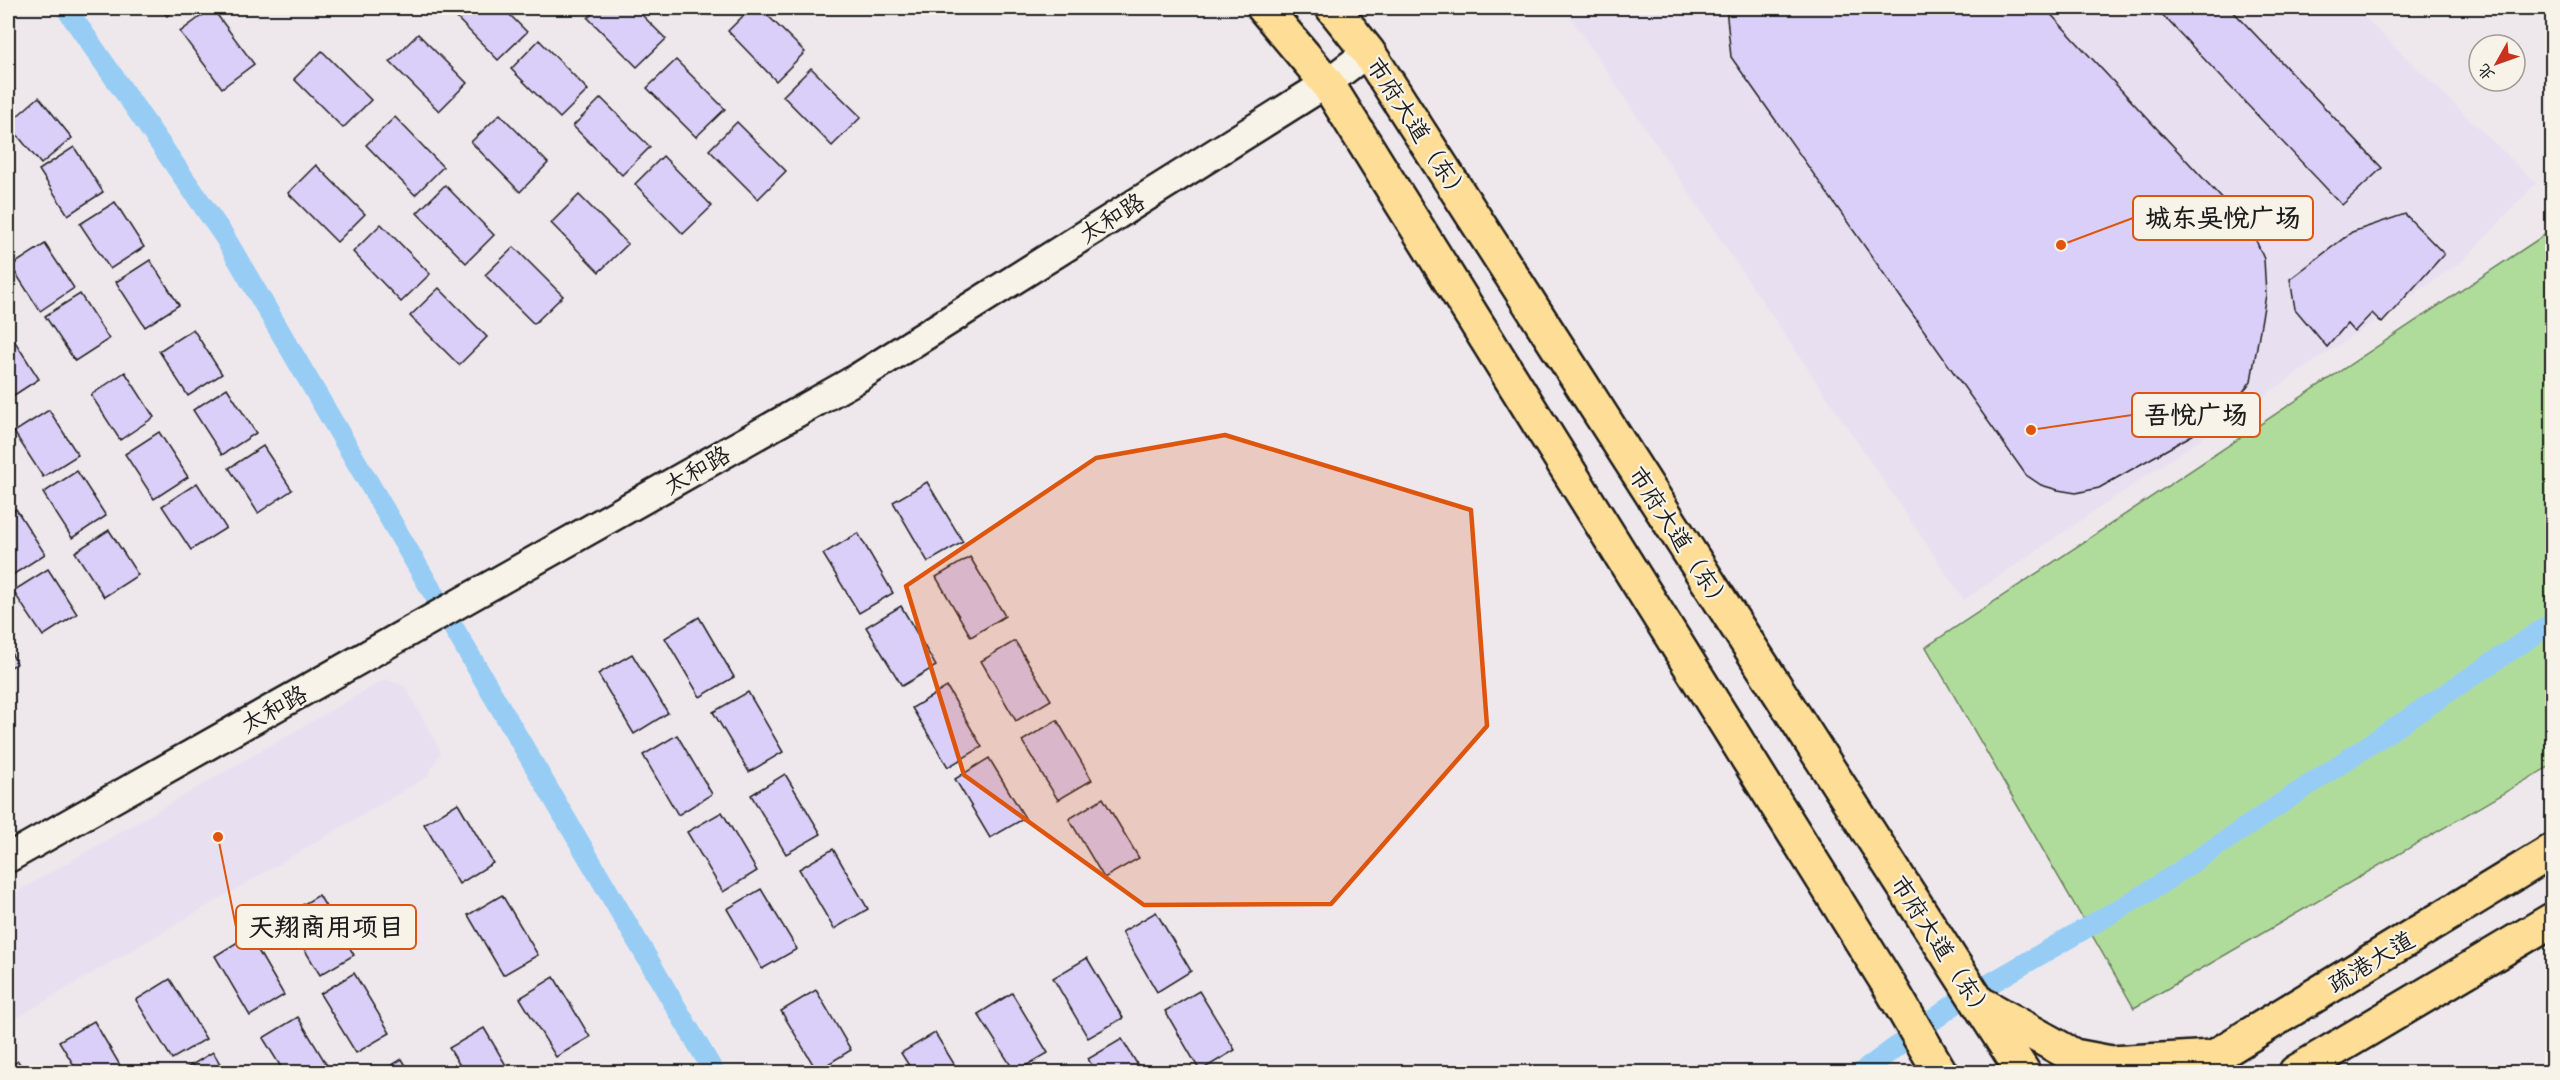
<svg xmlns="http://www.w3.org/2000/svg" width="2560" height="1080" viewBox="0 0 2560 1080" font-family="Dekko,'LXGW WenKai TC',sans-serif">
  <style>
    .built { fill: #e8e0f0 }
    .green { fill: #b0dc9b; stroke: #667c5c; stroke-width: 1.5 }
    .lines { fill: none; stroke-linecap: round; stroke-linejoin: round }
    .canal { stroke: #97cdf5; stroke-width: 21 }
    .building { fill: #d9cff8; stroke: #1c1c1c; stroke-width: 1.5 }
    .minor-casing { stroke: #1c1c1c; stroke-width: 33 }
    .major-casing { stroke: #1c1c1c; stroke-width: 38 }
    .minor { stroke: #f7f3e8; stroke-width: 28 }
    .major { stroke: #fedd96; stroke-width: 33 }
    .marked { fill: #de560d; fill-opacity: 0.2; stroke: #de560d; stroke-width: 4.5; stroke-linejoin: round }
    .labels { text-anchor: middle; stroke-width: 4.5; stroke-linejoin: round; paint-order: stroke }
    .street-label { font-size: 24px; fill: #1c1c1c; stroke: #f7f3e8 }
    .leader { fill: none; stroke: #de560d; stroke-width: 2 }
    .callout-dot { fill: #de560d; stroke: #f7f3e8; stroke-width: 2 }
    .callout { fill: #f7f3e8; stroke: #de560d; stroke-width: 2 }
    .callout-label { font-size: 26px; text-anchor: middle; font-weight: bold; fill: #1c1c1c }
  </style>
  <rect width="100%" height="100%" fill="#eee8ed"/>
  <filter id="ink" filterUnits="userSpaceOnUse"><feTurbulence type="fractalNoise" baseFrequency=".0167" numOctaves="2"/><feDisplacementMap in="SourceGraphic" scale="12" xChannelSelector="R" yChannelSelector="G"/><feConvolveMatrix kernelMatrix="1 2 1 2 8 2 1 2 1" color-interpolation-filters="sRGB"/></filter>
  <g filter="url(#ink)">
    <!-- built -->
    <g class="built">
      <polygon points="1564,8 2355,8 2536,183 2464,260 1964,600"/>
      <polygon points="385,679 405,686 441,752 427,777 8,1023 8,897"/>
    </g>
    <!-- green -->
    <polygon class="green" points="2552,230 2552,765 2134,1008 1926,647"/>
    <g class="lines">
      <!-- canal -->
      <g class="canal">
        <polyline points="66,8 224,236 714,1072"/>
        <polyline points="1862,1072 1955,1004 2150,891 2552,623"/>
      </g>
    </g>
    <!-- building -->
    <g class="building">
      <polygon points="160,8 178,8 167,16"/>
      <polygon points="212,8 254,64 222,88 180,32"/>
      <polygon points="453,8 503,8 527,32 498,60 450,11"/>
      <polygon points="598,8 635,8 666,39 637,67 588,18"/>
      <polygon points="701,8 717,8 709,15"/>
      <polygon points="751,8 760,8 805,52 776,81 728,31"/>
      <polygon points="1726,8 2045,8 2252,231 2264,259 2266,295 2251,381 2234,404 2194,434 2099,488 2076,493 2058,490 2041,485 2026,475 1731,57"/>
      <polygon points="2156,8 2230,8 2382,168 2342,205"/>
      <polygon points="418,34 467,83 439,111 390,62"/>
      <polygon points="539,40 588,90 560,118 511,69"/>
      <polygon points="322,51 371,100 343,128 294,79"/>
      <polygon points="676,60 725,109 696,137 647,88"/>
      <polygon points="811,68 861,117 832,146 783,96"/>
      <polygon points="39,97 72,138 41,164 8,124"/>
      <polygon points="601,98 650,147 622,175 573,126"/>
      <polygon points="500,114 548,163 520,192 471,142"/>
      <polygon points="395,117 443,167 415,195 366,145"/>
      <polygon points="737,122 786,171 758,199 709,150"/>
      <polygon points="74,147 103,192 68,215 39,170"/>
      <polygon points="663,156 712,206 683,234 635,184"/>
      <polygon points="316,165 365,214 337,242 288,193"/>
      <polygon points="445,185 494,235 466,263 417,213"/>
      <polygon points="579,195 628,244 599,272 551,223"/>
      <polygon points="115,202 144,247 110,269 80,224"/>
      <polygon points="2405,214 2444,254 2382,323 2372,313 2354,332 2347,324 2327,347 2295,309 2290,279 2352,232"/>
      <polygon points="381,224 430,274 401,302 353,252"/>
      <polygon points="45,244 74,288 40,311 11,266"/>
      <polygon points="514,247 563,296 534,324 485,275"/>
      <polygon points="150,260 179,305 145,327 116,282"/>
      <polygon points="439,288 487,337 459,365 410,316"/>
      <polygon points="80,294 109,339 75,361 45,316"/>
      <polygon points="193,329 222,374 188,396 159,351"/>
      <polygon points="10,334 39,379 8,399 8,335"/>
      <polygon points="125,372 154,417 120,440 91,395"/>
      <polygon points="227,388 256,433 222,455 193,410"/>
      <polygon points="49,410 78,455 43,477 14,432"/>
      <polygon points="159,432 188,477 154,499 125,454"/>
      <polygon points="263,446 292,490 258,513 229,468"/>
      <polygon points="77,471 106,516 72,538 43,493"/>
      <polygon points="927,482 963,542 928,562 893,502"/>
      <polygon points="197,483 226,528 191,550 162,506"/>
      <polygon points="16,509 45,554 11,576 8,572 8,515"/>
      <polygon points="109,530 138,575 104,597 75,552"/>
      <polygon points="858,533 893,593 859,613 823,554"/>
      <polygon points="970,557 1005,616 971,637 936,577"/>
      <polygon points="48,569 77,614 43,636 13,591"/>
      <polygon points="901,606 936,666 902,686 866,627"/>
      <polygon points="699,617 734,677 700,697 665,638"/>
      <polygon points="1015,641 1051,700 1016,721 981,661"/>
      <polygon points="8,648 17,663 8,669"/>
      <polygon points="632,654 668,713 634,734 598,674"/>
      <polygon points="947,687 982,747 948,767 912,708"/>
      <polygon points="748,692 783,752 749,772 713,712"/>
      <polygon points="1057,720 1092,780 1058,800 1022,741"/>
      <polygon points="677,735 712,794 678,815 643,755"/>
      <polygon points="989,758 1025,818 990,838 955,779"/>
      <polygon points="785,774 821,834 786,854 751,795"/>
      <polygon points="1103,798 1139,858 1104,878 1069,819"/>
      <polygon points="458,803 493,863 459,884 424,824"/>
      <polygon points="722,812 757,871 723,892 687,832"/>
      <polygon points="833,849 868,909 834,929 799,869"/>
      <polygon points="761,889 797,949 762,969 727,909"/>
      <polygon points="319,895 354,955 320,975 284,916"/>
      <polygon points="502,895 538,955 503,975 468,915"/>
      <polygon points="1156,912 1191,971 1157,992 1122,932"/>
      <polygon points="249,935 284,995 250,1016 215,956"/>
      <polygon points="1087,958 1123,1018 1088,1038 1053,978"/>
      <polygon points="354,973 390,1033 356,1053 320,994"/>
      <polygon points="554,977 590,1037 556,1057 520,998"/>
      <polygon points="170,979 206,1039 172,1059 136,1000"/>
      <polygon points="816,990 851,1050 817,1071 781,1011"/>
      <polygon points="1199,991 1235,1050 1200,1071 1165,1011"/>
      <polygon points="1012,993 1048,1053 1015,1072 978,1014"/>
      <polygon points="298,1017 331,1072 284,1072 263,1038"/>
      <polygon points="94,1021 124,1072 78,1072 59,1041"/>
      <polygon points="484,1028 510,1072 464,1072 449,1048"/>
      <polygon points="935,1033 959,1072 913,1072 901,1053"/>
      <polygon points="1122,1039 1142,1072 1096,1072 1088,1059"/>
      <polygon points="213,1052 225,1072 180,1072"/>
      <polygon points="402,1059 410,1072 380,1072"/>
      <polygon points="18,1061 25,1072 8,1072 8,1068"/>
    </g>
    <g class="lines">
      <!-- minor casing -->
      <g class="minor-casing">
        <polyline id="minor" points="8,858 851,382 1327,83 1368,52"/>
      </g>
      <!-- major casing -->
      <g class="major-casing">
        <g id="major">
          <polyline points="1264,8 1327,83 1892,990 1940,1072"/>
          <polyline points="1333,8 1368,52 2023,1072"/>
          <polyline points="1985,1006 2074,1056 2111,1063 2213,1057"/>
          <polyline points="2189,1072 2552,851"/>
          <polyline points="2296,1072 2552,920"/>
        </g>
      </g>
      <!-- minor -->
      <use href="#minor" class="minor"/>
      <!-- major -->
      <use href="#major" class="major"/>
    </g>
  </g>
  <!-- marked area -->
  <path class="marked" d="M1225 435 1471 510 1487 726 1331 904 1144 905 964 775 906 586 1096 458Z"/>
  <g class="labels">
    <!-- street labels -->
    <g class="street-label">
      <text transform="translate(1418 130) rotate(57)" y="8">市府大道（东）</text>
      <text transform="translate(1112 218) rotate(-32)" y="8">太和路</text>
      <text transform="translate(697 470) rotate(-30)" y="8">太和路</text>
      <text transform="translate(1680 539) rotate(57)" y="8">市府大道（东）</text>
      <text transform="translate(274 709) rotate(-29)" y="8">太和路</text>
      <text transform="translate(1942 948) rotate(57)" y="8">市府大道（东）</text>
      <text transform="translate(2371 962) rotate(-31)" y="8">疏港大道</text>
    </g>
  </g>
  <!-- callouts -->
  <path class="leader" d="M2061 245L2133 218M2031 430L2132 415M218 837L236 927"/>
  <g class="callout-dot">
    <circle cx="2061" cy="245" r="6"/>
    <circle cx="2031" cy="430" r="6"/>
    <circle cx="218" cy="837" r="6"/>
  </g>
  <g class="callout">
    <rect x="2133" y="196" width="180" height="44" rx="6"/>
    <rect x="2132" y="393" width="128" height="44" rx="6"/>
    <rect x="236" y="905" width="180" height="44" rx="6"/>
  </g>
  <g class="callout-label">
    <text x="2223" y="227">城东吴悦广场</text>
    <text x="2196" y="424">吾悦广场</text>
    <text x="326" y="936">天翔商用项目</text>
  </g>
  <!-- margin -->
  <rect width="2560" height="1080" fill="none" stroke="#f7f3e8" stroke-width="30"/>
  <rect x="15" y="15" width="2530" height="1050" fill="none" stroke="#1c1c1c" stroke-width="2" filter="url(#ink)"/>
  <!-- north arrow -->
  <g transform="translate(2497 63) rotate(230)"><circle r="28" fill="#f7f3e8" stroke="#9f9d96" stroke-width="1.5"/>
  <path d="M0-4.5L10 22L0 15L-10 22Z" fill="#c8321e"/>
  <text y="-9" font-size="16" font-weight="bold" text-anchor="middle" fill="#1c1c1c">北</text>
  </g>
</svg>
